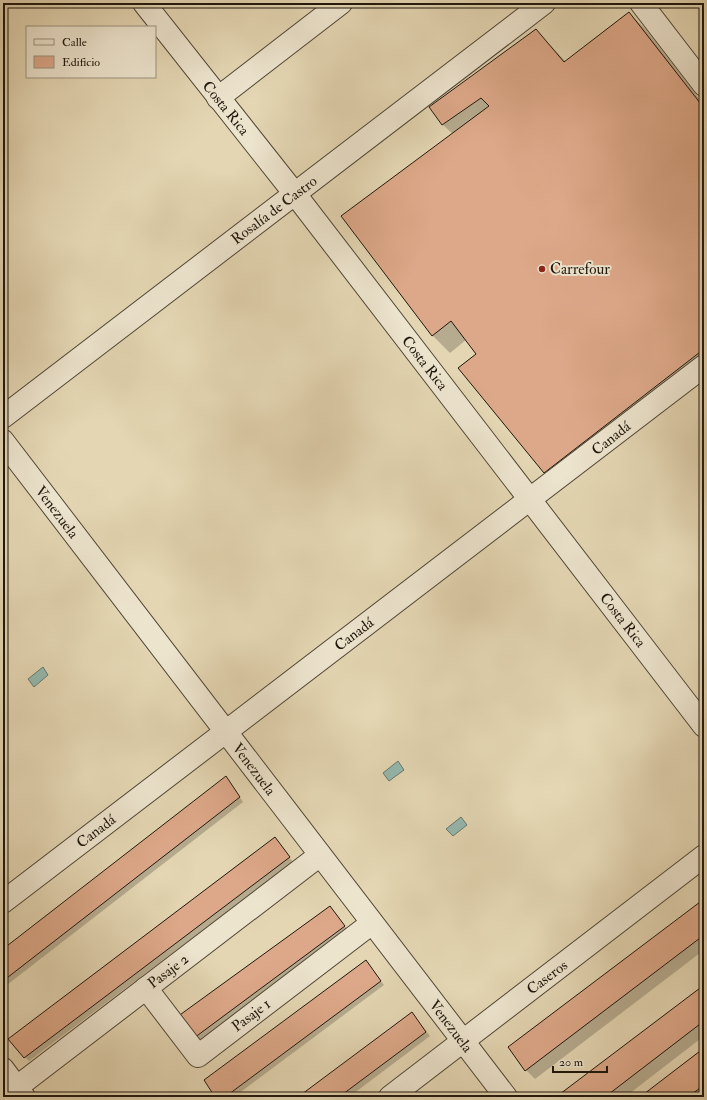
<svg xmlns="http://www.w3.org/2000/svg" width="707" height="1100" viewBox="0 0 707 1100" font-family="'IM FELL Double Pica',serif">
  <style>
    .water { fill: #95b9af; stroke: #66786e }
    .shadow { fill: #0003 }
    .building { fill: #dda889; stroke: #1f170c }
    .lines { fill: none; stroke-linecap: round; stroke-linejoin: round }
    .minor-casing { stroke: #504736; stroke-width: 24 }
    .minor { stroke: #ede4ce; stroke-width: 22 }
    .poi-dot { fill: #8f2418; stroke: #ede4ce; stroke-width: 1.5 }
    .labels { text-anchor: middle; stroke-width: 4; stroke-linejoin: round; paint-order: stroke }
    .street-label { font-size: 15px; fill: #1f170c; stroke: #ede4ce }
    .poi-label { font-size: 15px; fill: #1f170c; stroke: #ede4ce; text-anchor: start }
  </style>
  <rect width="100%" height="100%" fill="#e4d6b3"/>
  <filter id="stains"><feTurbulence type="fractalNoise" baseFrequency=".005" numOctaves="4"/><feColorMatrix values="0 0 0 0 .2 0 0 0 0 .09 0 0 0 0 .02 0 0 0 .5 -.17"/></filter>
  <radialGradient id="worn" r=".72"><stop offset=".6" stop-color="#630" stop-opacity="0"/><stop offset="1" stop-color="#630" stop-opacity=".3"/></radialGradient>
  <!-- water -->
  <g class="water">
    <polygon points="43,667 48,675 34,687 28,679"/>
    <polygon points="398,761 404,770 389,781 383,773"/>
    <polygon points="461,817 467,825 453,836 446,829"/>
  </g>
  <!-- shadow -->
  <g class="shadow">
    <polygon points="629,13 646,30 704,105 704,379 562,489 545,472 477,354 466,340 450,353 433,336 342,216 453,134 443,125 431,107 535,30 552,47 566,62"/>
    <polygon points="226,778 230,782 243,802 3,988 3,950"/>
    <polygon points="275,839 293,862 29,1061 9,1040"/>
    <polygon points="704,900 704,950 535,1079 526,1070 509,1047"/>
    <polygon points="330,907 348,930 198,1042 194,1038"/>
    <polygon points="366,962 384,985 234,1097 217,1097"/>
    <polygon points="704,986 704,1036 625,1097 558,1097"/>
    <polygon points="412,1013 430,1036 349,1097 299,1097"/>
    <polygon points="704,1050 704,1097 641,1097"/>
  </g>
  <!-- building -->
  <g class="building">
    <polygon points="629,12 704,108 704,349 544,473 458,368 476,354 451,321 432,336 341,216 489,106 481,98 442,125 429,107 536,29 564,62"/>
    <polygon points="226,776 240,797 3,981 3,949"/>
    <polygon points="275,837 290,857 24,1058 8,1039"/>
    <polygon points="704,899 704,935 525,1071 508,1047"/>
    <polygon points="330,906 345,926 194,1038 177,1017"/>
    <polygon points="366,960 381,981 225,1097 215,1097 204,1080"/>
    <polygon points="704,985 704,1021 605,1097 556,1097"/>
    <polygon points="412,1012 426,1032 339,1097 298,1097"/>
    <polygon points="704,1048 704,1085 688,1097 640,1097"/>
  </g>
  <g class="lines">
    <!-- minor casing -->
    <g class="minor-casing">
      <g id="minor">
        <polyline points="144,3 295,194 704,726"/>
        <polyline points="641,3 704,85"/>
        <polyline points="218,98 341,3"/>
        <polyline points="3,417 544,3"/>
        <polyline points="3,441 506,1097"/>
        <polyline points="3,902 704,366"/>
        <polyline points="146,988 198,1056 372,923"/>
        <polyline points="3,1069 24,1097"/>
        <polyline points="17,1087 320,855"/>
        <polyline points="390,1097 704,856"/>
      </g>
    </g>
    <!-- minor -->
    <use href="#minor" class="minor"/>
  </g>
  <!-- markers -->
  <circle class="poi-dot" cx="542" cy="269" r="4"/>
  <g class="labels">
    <!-- street labels -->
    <g class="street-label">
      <text transform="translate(226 108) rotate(51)" y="5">Costa Rica</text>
      <text transform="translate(274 210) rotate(-37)" y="5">Rosalía de Castro</text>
      <text transform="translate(425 363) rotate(52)" y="5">Costa Rica</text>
      <text transform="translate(611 438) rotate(-38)" y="5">Canadá</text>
      <text transform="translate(57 512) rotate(53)" y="5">Venezuela</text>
      <text transform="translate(623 620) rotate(52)" y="5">Costa Rica</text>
      <text transform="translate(354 634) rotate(-37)" y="5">Canadá</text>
      <text transform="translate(254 769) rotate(53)" y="5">Venezuela</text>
      <text transform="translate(96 831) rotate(-37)" y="5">Canadá</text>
      <text transform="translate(168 971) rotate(-37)" y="5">Pasaje 2</text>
      <text transform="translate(547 977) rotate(-37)" y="5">Caseros</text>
      <text transform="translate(251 1015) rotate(-37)" y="5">Pasaje 1</text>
      <text transform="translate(451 1026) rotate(53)" y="5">Venezuela</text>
    </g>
    <!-- poi labels -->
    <g class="poi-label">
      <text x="550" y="274">Carrefour</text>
    </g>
  </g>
  <!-- margin -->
  <rect width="707" height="1100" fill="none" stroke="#e4d6b3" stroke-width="16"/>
  <rect x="4" y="4" width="699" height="1092" fill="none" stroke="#1f170c" stroke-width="2"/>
  <rect x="8" y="8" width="691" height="1084" fill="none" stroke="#1f170c"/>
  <!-- legend -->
  <rect x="26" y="26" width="130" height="52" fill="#ede4ce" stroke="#9b9280"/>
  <rect x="34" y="39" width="20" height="6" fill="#ede4ce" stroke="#9b9280"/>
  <text x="62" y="46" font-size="12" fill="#1f170c">Calle</text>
  <rect x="34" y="56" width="20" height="12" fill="#dda889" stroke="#9b9280"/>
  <text x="62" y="66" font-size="12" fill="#1f170c">Edificio</text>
  <!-- scale -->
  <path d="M553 1066v6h54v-6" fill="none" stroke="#1f170c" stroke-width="2"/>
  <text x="559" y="1066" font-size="12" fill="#1f170c" stroke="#ede4ce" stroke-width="3" paint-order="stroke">20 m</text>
  <rect width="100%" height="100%" filter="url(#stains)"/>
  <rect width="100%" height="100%" fill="url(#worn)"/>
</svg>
